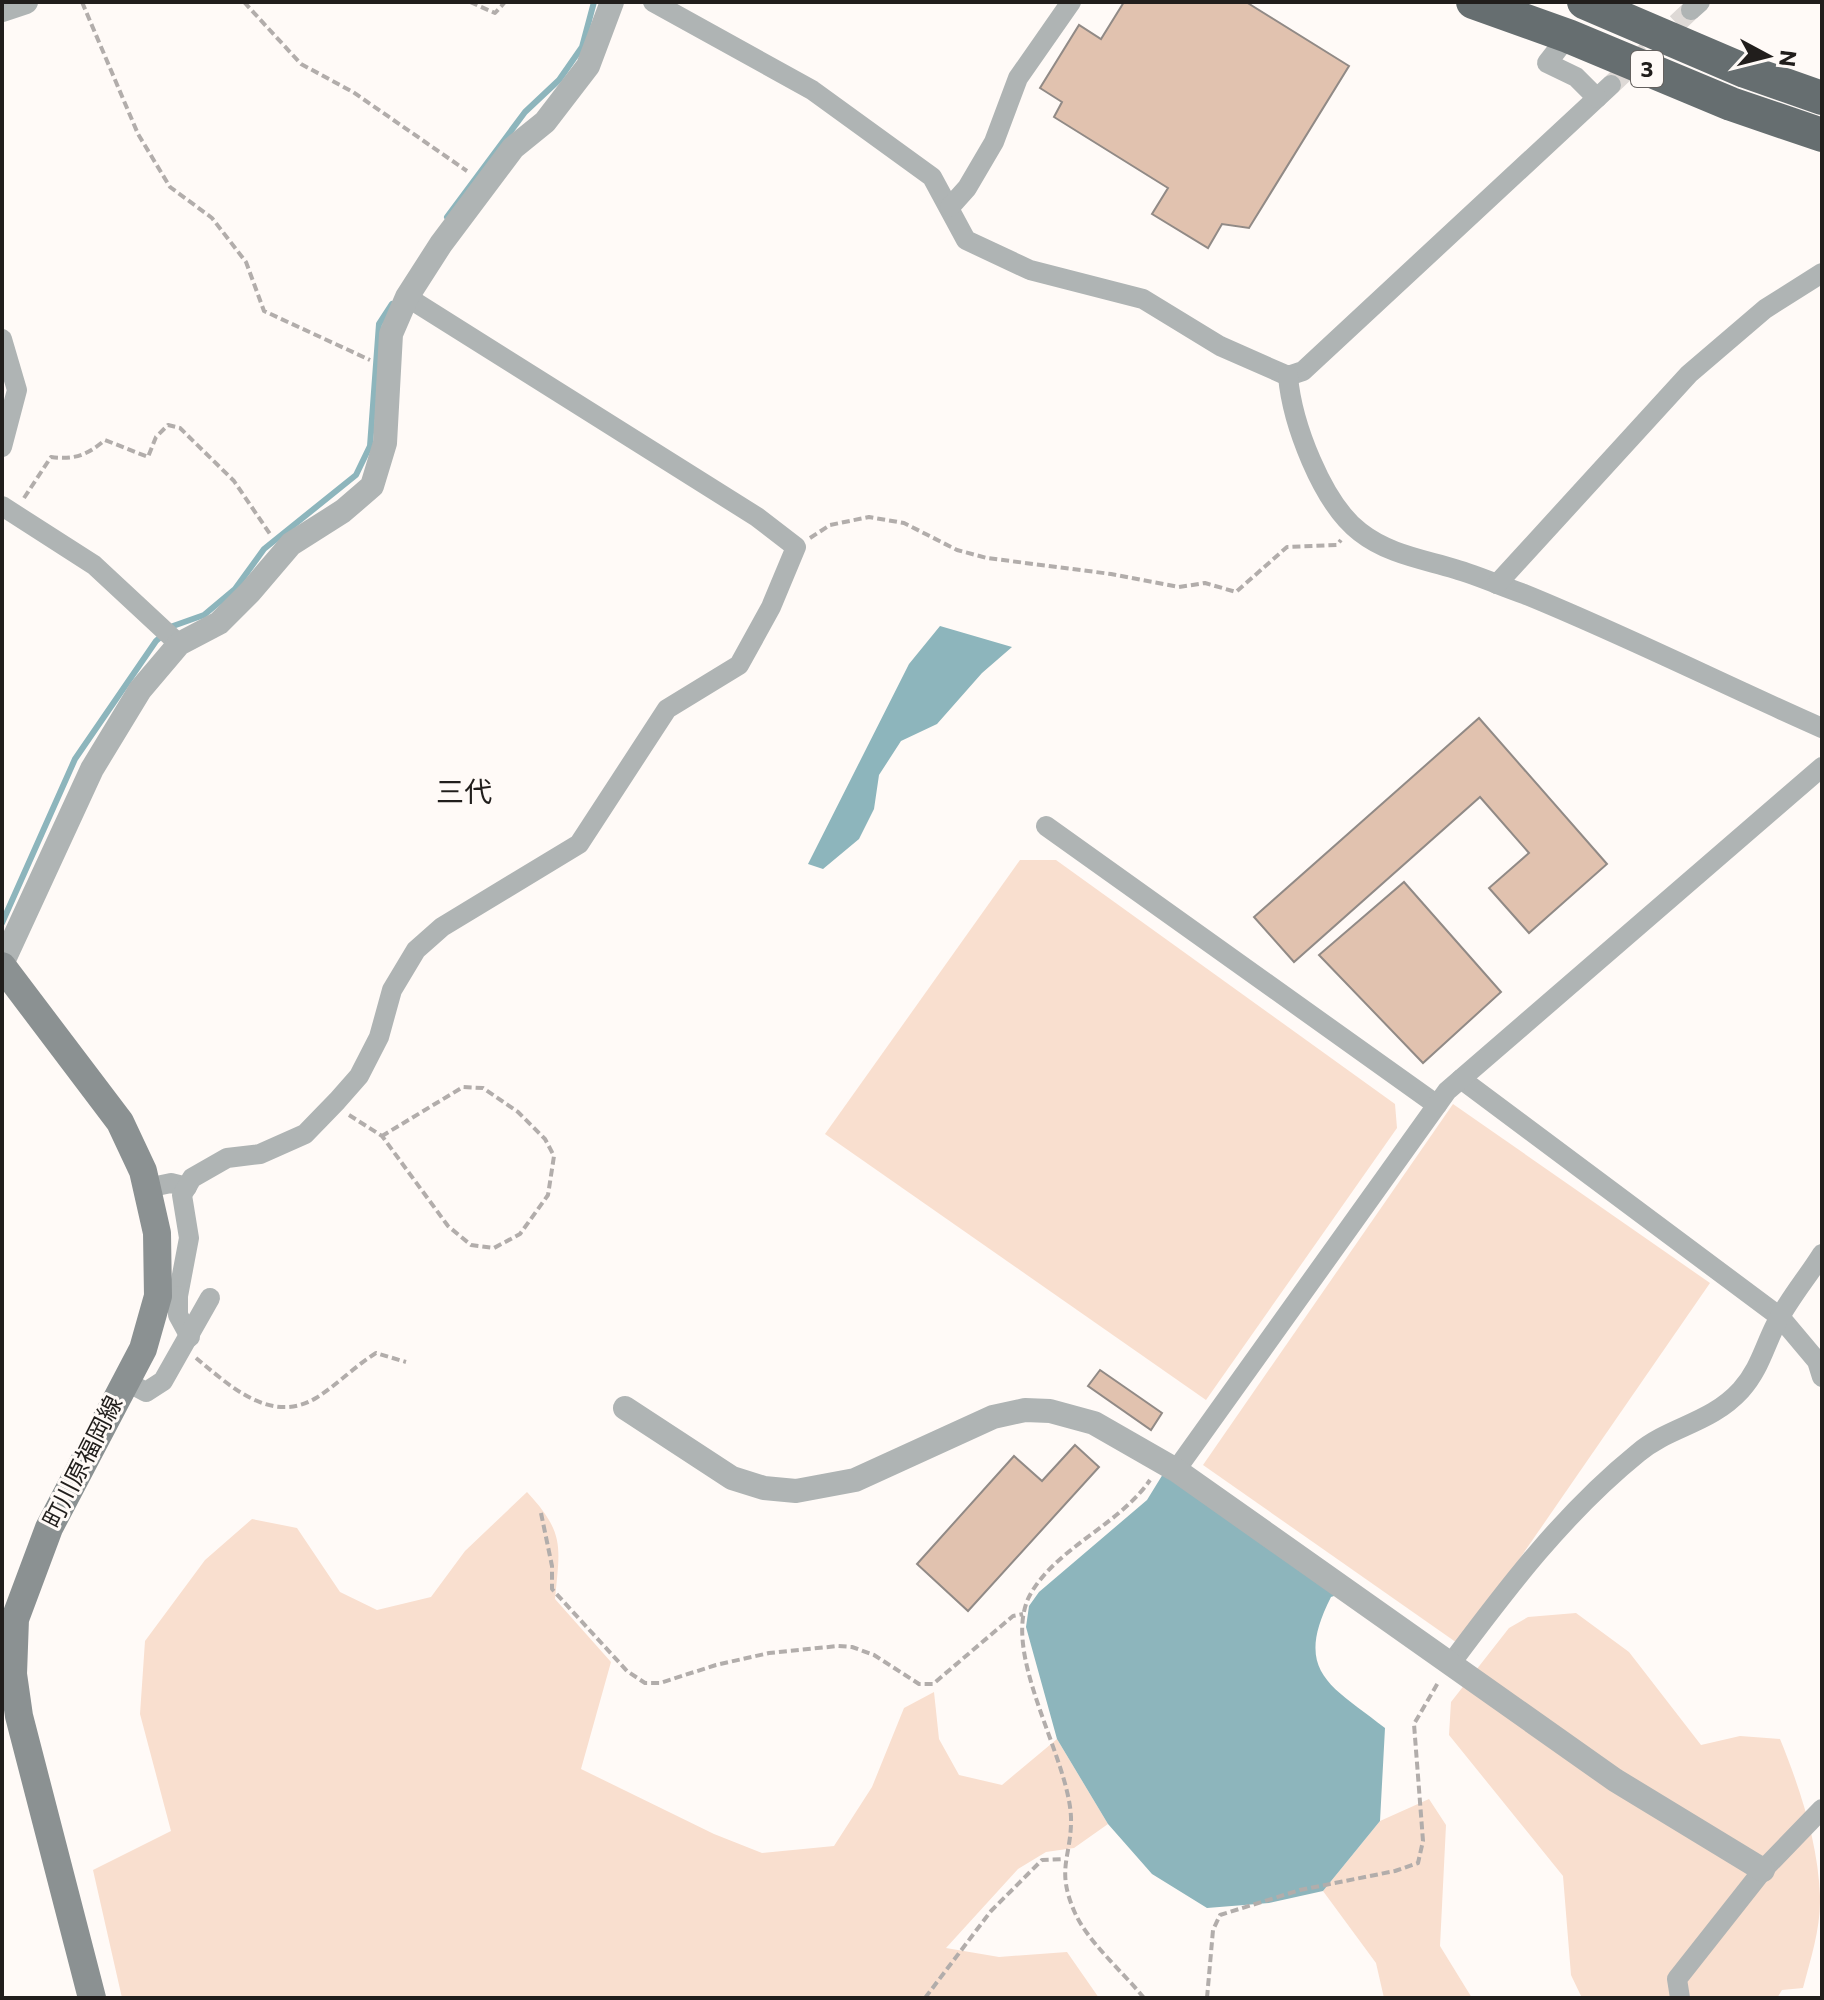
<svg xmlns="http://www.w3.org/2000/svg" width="1824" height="2000" viewBox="0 0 1824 2000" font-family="Commissioner,'Noto Sans JP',sans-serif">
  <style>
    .green { fill: #f9dfcf }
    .water { fill: #8db5bc }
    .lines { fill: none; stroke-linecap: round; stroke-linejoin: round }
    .stream { stroke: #8db5bc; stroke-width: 6 }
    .building { fill: #e1c2af; stroke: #918a86; stroke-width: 2 }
    .minor-tunnel { stroke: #ded9d6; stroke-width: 20; stroke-dasharray: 20 10; stroke-linecap: butt }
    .path { stroke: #b2adab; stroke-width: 4; stroke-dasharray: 8 4; stroke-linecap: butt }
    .minor { stroke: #afb4b4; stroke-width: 20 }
    .tertiary { stroke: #afb4b4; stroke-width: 24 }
    .secondary { stroke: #8b9192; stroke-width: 28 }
    .trunk { stroke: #666e70; stroke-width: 34 }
    .labels { text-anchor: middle; stroke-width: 6; stroke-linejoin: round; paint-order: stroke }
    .shield { fill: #fffaf7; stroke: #64605e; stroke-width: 2 }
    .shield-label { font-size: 22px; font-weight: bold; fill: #211e1c }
    .street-label { font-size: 24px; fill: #211e1c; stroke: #fffaf7 }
    .quarter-label { font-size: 28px; fill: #211e1c; stroke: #fffaf7 }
  </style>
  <rect width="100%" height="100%" fill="#fffaf7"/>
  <!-- green -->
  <g class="green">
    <polygon points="1020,860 1056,860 1395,1104 1397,1128 1206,1400 825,1134"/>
    <polygon points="1453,1104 1710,1283 1460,1645 1203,1465"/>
    <path d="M527 1492C565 1533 560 1546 555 1599L611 1662 581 1769 714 1834 762 1853 834 1846 872 1787 904 1708 934 1692 939 1739 959 1775 1002 1785 1057 1739 1108 1824 1074 1848 1046 1852 1018 1869 946 1948 999 1957 1067 1952 1099 1998H122L93 1870 171 1831 140 1714 145 1641 205 1560 252 1519 297 1528 340 1592 377 1610 431 1597 465 1551Z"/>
    <path d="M1576 1613 1629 1652 1701 1745 1740 1736 1780 1739C1800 1788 1818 1843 1820 1896 1821 1927 1811 1958 1803 1988L1782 1990 1777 1998H1582L1571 1975 1563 1876 1449 1735 1451 1702 1509 1628 1528 1617Z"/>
    <polygon points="1429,1799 1446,1825 1440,1946 1472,1998 1384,1998 1376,1963 1323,1891 1380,1821"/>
  </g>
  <!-- water -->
  <g class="water">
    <polygon points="940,626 1012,647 982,673 937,724 901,741 879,775 874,809 859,839 823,869 808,864 909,664"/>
    <path d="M1163 1474 1343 1593 1331 1597C1293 1672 1330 1685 1385 1728L1380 1821 1323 1891 1269 1903 1207 1908 1152 1874 1108 1824 1057 1739 1026 1627 1029 1606 1039 1592 1147 1500Z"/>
  </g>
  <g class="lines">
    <!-- stream -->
    <g class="stream">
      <polyline points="447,217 525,112 559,80 582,47 594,2"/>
      <polyline points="2,923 75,759 156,641 173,626 204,615 235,589 264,549 356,475 370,446 379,324 392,304"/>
    </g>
  </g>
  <!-- building -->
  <g class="building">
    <polygon points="1124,2 1246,2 1349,66 1249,228 1222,224 1208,248 1152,214 1168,188 1054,117 1062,102 1040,88 1079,25 1101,39"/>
    <polygon points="1479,718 1607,864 1529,933 1489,888 1529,853 1480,797 1294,962 1254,917"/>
    <polygon points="1404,882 1501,992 1423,1063 1319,955"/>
    <polygon points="1100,1370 1162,1413 1151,1430 1088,1386"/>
    <polygon points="1075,1445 1099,1467 968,1611 917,1564 1014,1456 1042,1481"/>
  </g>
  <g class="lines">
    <!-- minor-tunnel -->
    <polyline class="minor-tunnel" points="1611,85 1691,10"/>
    <!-- path -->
    <g class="path">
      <polyline points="82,2 138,134 170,187 212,218 246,262 264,311 370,360"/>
      <polyline points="244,2 301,64 353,92 467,171"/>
      <polyline points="470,2 495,13 505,2"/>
      <path d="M24 498 51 457C75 460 87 455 105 440L148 457 156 437 168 425 180 428 234 481 270 534"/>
      <polyline points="810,538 830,525 869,517 904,523 957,550 987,558 1111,574 1179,587 1205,583 1236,592 1287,547 1337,545 1341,540"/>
      <polyline points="349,1115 382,1136 448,1226 471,1245 494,1248 520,1234 548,1195 554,1156 545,1139 518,1112 483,1088 463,1087 382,1136"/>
      <path d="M196 1358C230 1386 271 1425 316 1398 337 1385 355 1366 376 1353L406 1362"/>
      <polyline points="541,1513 552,1566 552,1589 627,1671 645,1683 660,1683 716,1665 769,1653 838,1646 852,1647 874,1655 919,1684 933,1684 1013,1616 1023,1614"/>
      <polyline points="925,1998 991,1911 1042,1860 1064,1859"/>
      <path d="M1144 1998C1123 1972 1088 1942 1075 1913 1055 1868 1072 1857 1071 1817 1068 1754 998 1650 1031 1593 1059 1546 1119 1525 1150 1480"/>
      <polyline points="1207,1998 1213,1930 1220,1915 1300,1890 1395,1871 1418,1863 1423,1841 1414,1724 1439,1681"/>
    </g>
    <!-- minor -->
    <g class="minor">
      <polyline points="653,2 812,90 932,177 966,240 1030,270 1143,299 1220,346 1288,376 1303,371 1611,85"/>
      <polyline points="1691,10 1700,2"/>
      <polyline points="1568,36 1547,63 1576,77 1597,98"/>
      <polyline points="950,207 967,188 994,142 1018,78 1071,2"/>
      <polyline points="2,339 17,390 2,447"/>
      <path d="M1288 376C1292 423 1322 503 1360 532 1388 554 1422 559 1455 569 1479 576 1501 586 1524 594 1625 635 1722 684 1822 728"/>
      <polyline points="2,506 94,565 179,644"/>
      <polyline points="1497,584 1689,374 1765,309 1822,273"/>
      <polyline points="1046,826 1437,1105"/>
      <polyline points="1461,1079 1780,1317 1817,1361 1822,1377"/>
      <polyline points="147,1188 171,1183 187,1187"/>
      <polyline points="158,1296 178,1296 189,1238 182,1195 192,1178 227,1158 260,1154 305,1134 337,1101 359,1076 379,1037 392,990 416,950 442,927 579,844 667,709 739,665 771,607 796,547 757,517 407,297"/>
      <polyline points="178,1296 178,1315 190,1337"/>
      <polyline points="125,1381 146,1392 163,1381 210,1298"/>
      <polyline points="1176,1470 1447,1091 1822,767"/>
      <path d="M1452 1662C1508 1587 1564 1513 1638 1453 1670 1426 1710 1424 1741 1390 1759 1370 1764 1348 1775 1326 1788 1300 1807 1278 1822 1254"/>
      <polyline points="1680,1998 1677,1979 1763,1870 1822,1809"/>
    </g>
    <!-- tertiary -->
    <g class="tertiary">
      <polyline points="2,10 26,2"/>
      <polyline points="2,964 92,769 140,690 179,644 219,623 250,592 291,544 343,511 372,486 385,443 391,334 407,297 441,244 513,148 545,122 588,66 612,2"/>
      <polyline points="625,1408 732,1478 764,1488 796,1491 855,1480 993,1417 1025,1410 1050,1411 1094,1423 1176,1470 1615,1780 1763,1870"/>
    </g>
    <!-- secondary -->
    <polyline class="secondary" points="2,966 120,1122 143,1171 157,1233 158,1296 143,1349 49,1528 15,1619 13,1674 19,1716 92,1998"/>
    <!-- trunk -->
    <g class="trunk">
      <polyline points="1473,2 1568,36 1731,104 1822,135"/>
      <polyline points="1584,2 1745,71 1822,98"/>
    </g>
  </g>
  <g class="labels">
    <!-- shield labels -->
    <rect class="shield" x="1631" y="51" width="32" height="36" rx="6"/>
    <g class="shield-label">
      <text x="1647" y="77">3</text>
    </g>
    <!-- street labels -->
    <g class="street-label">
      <text transform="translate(83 1462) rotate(-63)" y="8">町川原福岡線</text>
    </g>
    <!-- quarter labels -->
    <g class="quarter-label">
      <text x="464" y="802">三代</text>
    </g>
  </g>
  <!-- border -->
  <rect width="1824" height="2000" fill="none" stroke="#211e1c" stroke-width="8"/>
  <!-- north arrow -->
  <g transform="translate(1768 56) rotate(97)" stroke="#fffaf7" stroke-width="6" paint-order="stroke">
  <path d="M0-6L14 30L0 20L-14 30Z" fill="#211e1c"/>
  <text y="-12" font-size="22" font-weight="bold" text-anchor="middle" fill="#211e1c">N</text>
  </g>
</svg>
